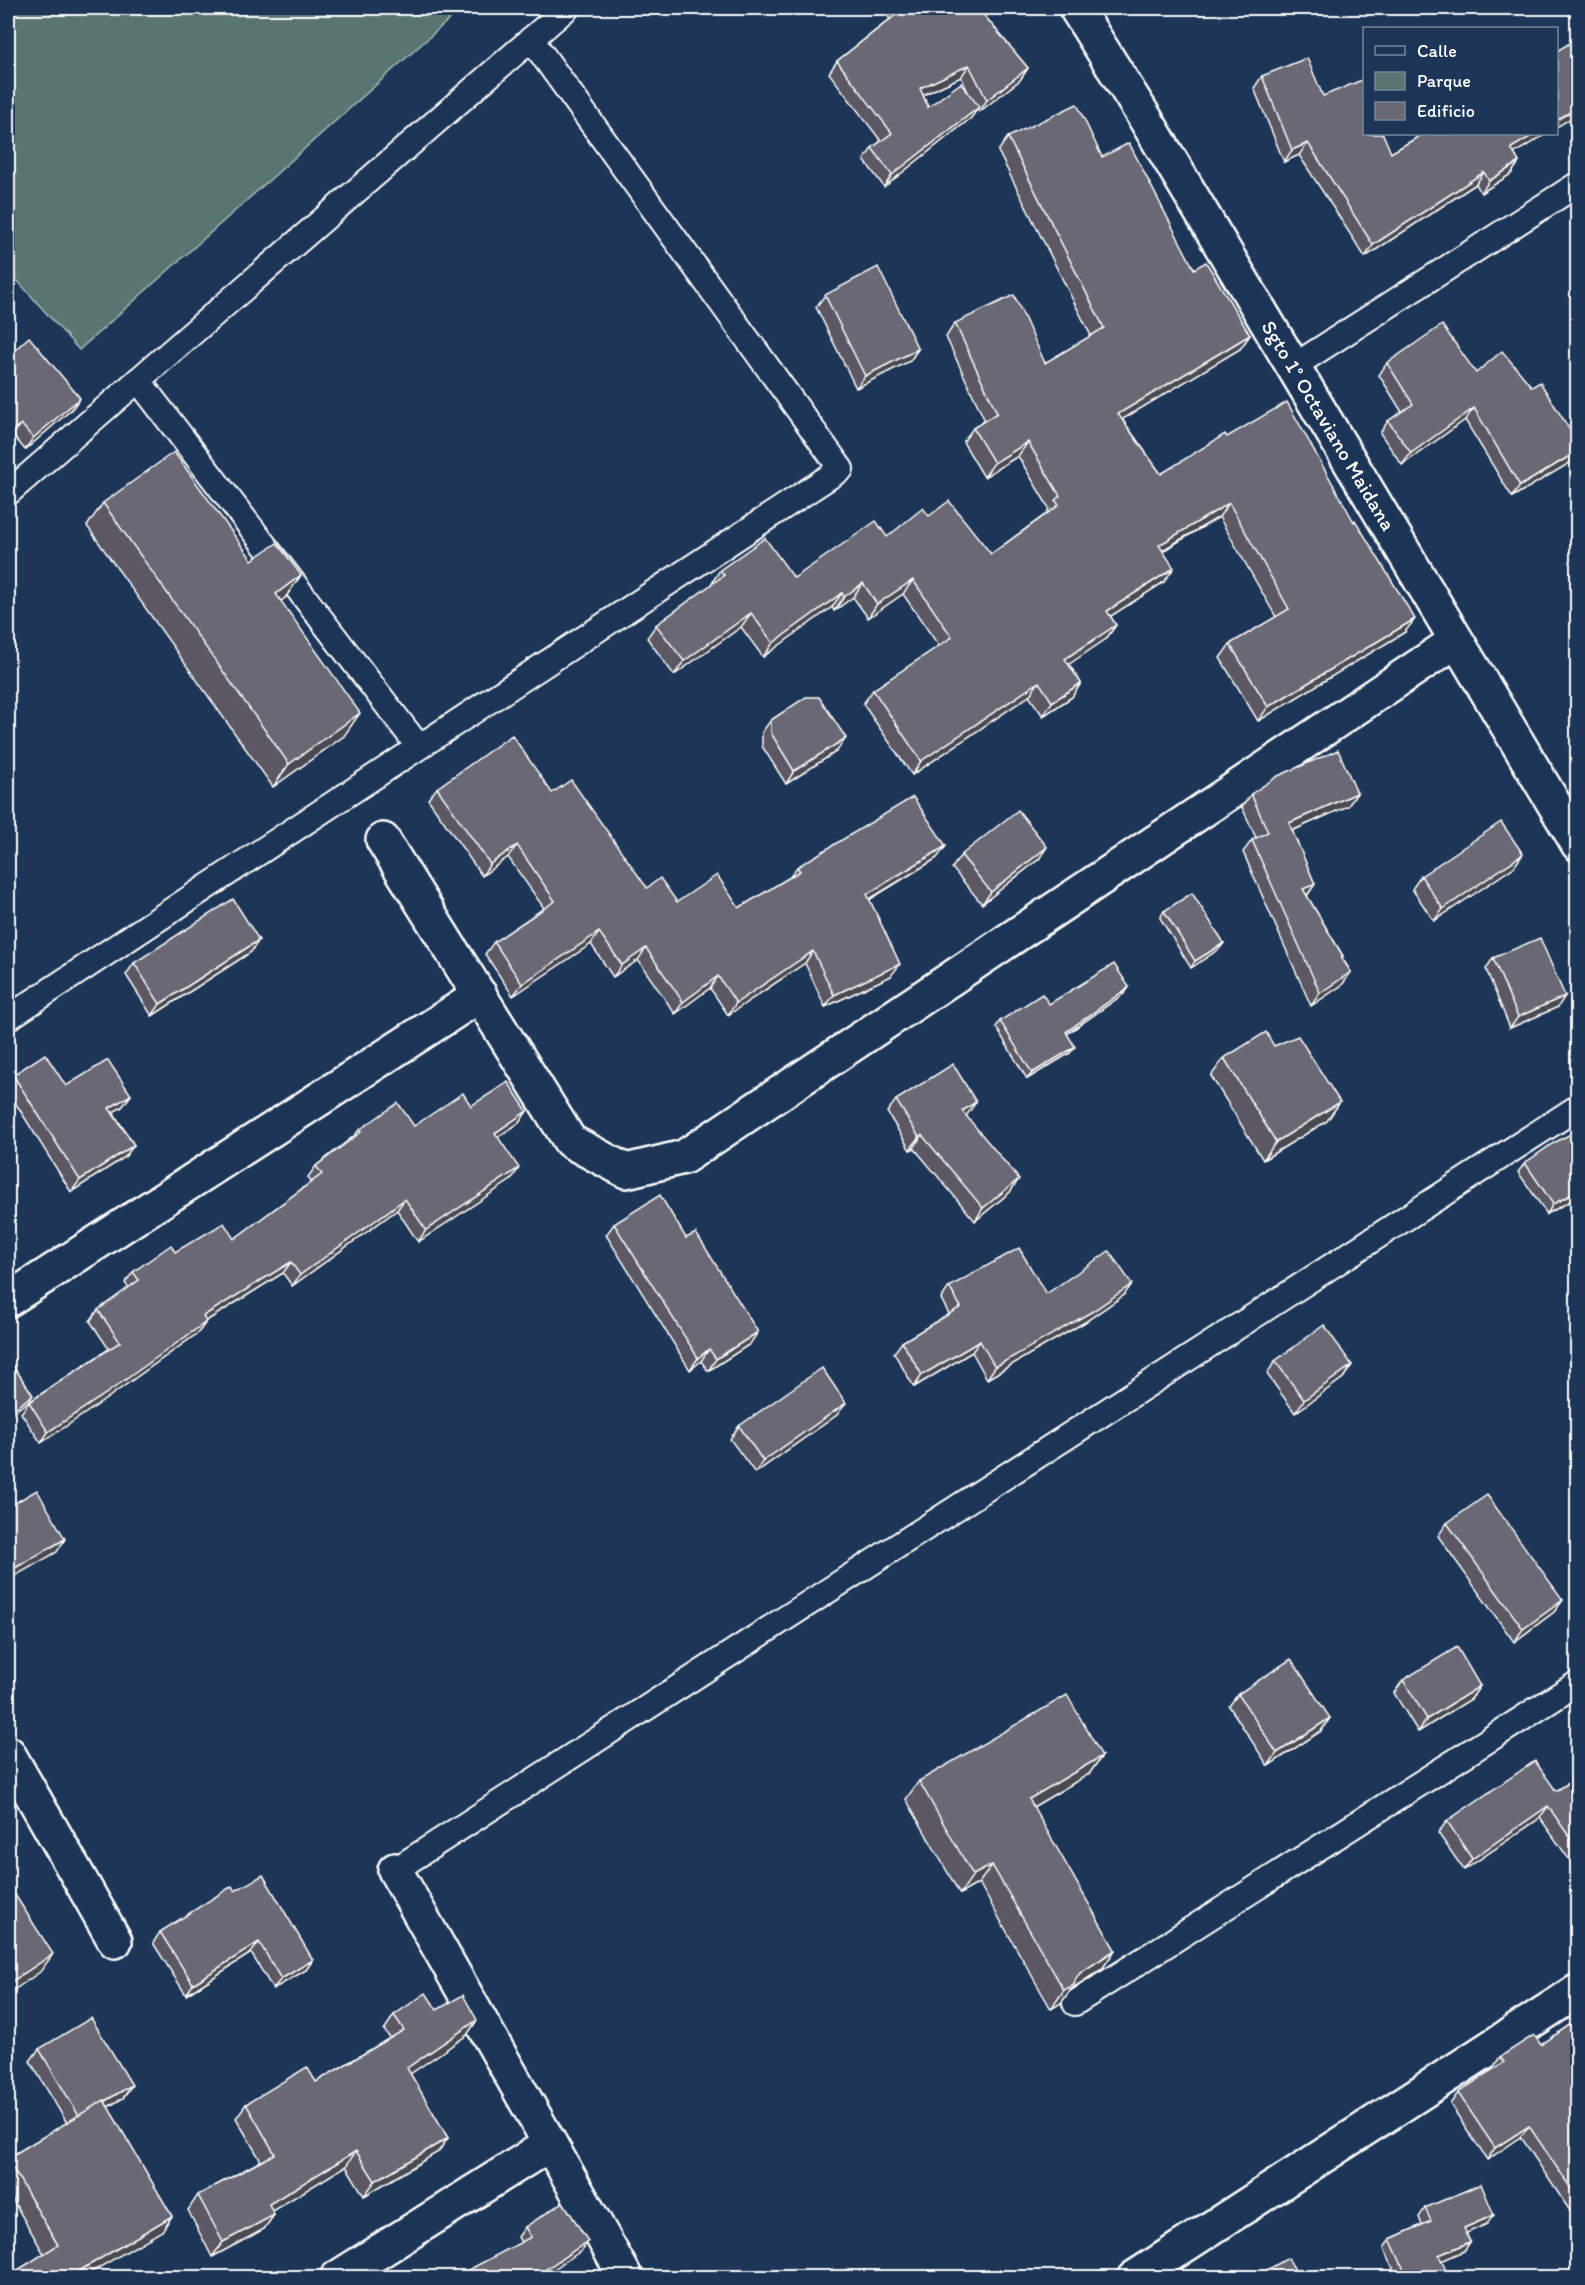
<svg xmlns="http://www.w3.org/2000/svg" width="1585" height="2285" viewBox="0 0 1585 2285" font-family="Itim,sans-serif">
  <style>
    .green { fill: #597572; stroke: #acbab8; stroke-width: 1.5 }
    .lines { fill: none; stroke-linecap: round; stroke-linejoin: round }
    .lane-casing { stroke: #fff; stroke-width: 28 }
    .street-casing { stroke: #fff; stroke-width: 38 }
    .secondary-casing { stroke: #fff; stroke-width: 38 }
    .lane { stroke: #1d3557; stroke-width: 24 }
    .street { stroke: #1d3557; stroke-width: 33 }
    .secondary { stroke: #1d3557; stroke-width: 33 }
    .wall { fill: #5b5964; stroke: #fff; stroke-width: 1.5; fill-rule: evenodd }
    .shaded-wall { fill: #4a4951; stroke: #fff; stroke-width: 1.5 }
    .building { fill: #6a6874; stroke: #fff; stroke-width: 1.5 }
    .labels { text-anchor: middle; stroke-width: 5; stroke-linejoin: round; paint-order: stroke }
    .street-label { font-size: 21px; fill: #fff; stroke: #1d3557 }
  </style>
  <rect width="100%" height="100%" fill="#1d3557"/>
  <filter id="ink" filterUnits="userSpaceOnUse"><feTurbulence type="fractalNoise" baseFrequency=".0167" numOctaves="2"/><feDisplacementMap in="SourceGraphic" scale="12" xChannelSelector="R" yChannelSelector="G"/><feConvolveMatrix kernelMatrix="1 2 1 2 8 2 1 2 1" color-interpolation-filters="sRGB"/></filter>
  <g filter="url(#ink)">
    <!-- green -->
    <polygon class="green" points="8,8 462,8 79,350 8,270"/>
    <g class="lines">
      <!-- lane casing -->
      <g class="lane-casing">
        <g id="lane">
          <polyline points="1294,366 1578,184"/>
          <polyline points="138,380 419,747"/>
          <polyline points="8,493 567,8"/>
          <polyline points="8,1018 841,469 531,39"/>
          <polyline points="395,1870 1578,1107"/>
          <polyline points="1075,2003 1578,1683"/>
        </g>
      </g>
      <!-- street casing -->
      <g class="street-casing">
        <g id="street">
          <polyline points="383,840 570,1141 626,1171 684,1157 1456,641"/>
          <polyline points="8,1300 480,995"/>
          <polyline points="8,1753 115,1941"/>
          <polyline points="395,1870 626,2278"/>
          <polyline points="337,2278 550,2144"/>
          <polyline points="1134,2278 1578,1991"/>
        </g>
      </g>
      <!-- secondary casing -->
      <g class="secondary-casing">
        <g id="secondary">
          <path id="s1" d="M1076 8 1145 118 1578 844"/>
        </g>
      </g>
      <!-- lane -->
      <use href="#lane" class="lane"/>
      <!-- street -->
      <use href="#street" class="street"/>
      <!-- secondary -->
      <use href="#secondary" class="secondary"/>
    </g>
    <!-- wall -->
    <g class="wall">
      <path d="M880 8H978L1028 68 1020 80 979 112 977 109 971 118 884 187 864 160 872 148 881 141 829 73 837 61 890 19ZM961 77 969 94 928 107 923 95Z"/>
      <polygon points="1262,76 1323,96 1391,153 1423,134 1546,134 1514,153 1519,162 1511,174 1481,193 1476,184 1365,257 1299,155 1284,162 1254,88"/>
      <polygon points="1008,137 1102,157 1250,335 1240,349 1122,419 1161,474 1227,437 1405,632 1258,721 1220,658 1230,644 1276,617 1219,517 1163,551 1164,582 1110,616 1116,625 1106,639 1069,664 1081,683 1072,697 1043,716 1029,696 912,775 863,704 873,690 939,646 903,594 868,618 853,597 834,611 832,607 763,657 741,627 674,675 647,638 656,625 711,585 711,584 720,570 794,578 887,537 929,516 991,554 1046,514 1049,508 1018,456 984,477 963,442 973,428 985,421 946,337 955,323 1045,363 1091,336 998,151"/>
      <polygon points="825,295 918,349 910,361 856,388 816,307"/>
      <polygon points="8,356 72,409 25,450 13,435 8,439"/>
      <polygon points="1387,363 1476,373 1578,443 1578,454 1573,461 1512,497 1465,420 1402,465 1380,433 1388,421 1402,412 1379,375"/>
      <polygon points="103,503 252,560 301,575 285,598 281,601 344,736 273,787 87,526"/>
      <polygon points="771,720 837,751 786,784 762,746 762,732"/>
      <polygon points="437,788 552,793 647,888 677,902 739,908 790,877 797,867 937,858 869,900 891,976 825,1007 805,963 728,1015 710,988 675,1014 638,960 613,977 591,944 513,996 485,954 494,942 544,908 508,857 482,876 428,799"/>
      <polygon points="1357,793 1348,806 1292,831 1315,884 1307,896 1343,956 1342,958 1351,972 1342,985 1311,1006 1243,852 1252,840 1256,838 1242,807 1251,794"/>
      <polygon points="961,855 1039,859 982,904 952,868"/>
      <polygon points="1514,867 1434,921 1412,889 1421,876"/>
      <polygon points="1164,911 1224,943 1219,949 1191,968 1160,918"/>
      <polygon points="251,952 152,1016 126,975 134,963"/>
      <polygon points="1493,958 1558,1007 1510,1028 1486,969"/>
      <polygon points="1129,987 1125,993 1067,1034 1070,1053 1027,1079 996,1027 1000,1021 1049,1004"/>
      <polygon points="1274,1046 1340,1102 1327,1121 1263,1160 1211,1076 1224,1058"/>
      <polygon points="13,1075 66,1086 131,1095 122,1107 113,1112 134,1145 125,1157 71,1192 8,1091 8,1083"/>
      <polygon points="896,1100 967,1115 966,1115 1010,1192 975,1221 914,1148 910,1150 887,1112"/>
      <polygon points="471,1106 527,1111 519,1123 498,1137 511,1180 418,1242 397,1210 292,1286 283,1273 206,1321 206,1322 198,1333 99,1404 41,1443 21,1413 29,1402 109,1349 90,1321 98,1310 129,1288 125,1283 133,1272 175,1252 234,1239 311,1182 308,1177 316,1166 355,1135 359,1130 414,1126"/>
      <polygon points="1525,1163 1578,1197 1547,1214 1518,1172"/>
      <polygon points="614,1224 686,1238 750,1344 708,1371 701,1361 690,1370 606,1235"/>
      <polygon points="949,1287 1046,1294 1124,1295 1085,1322 987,1379 972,1352 914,1387 894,1353 902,1342 949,1314 941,1299"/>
      <polygon points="1275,1361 1352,1365 1343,1378 1295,1413 1267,1374"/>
      <polygon points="837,1415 755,1473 730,1439 739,1426"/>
      <polygon points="1447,1523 1563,1600 1554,1612 1514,1642 1438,1536"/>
      <polygon points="1578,1526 1578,1535 1574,1531"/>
      <polygon points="1403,1680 1480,1686 1471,1699 1418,1732 1394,1693"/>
      <polygon points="1238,1694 1330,1718 1321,1731 1268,1766 1229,1706"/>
      <polygon points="1102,1756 1089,1774 1033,1807 1115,1950 1102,1969 1071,1989 1061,2003 1051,2009 979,1883 960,1894 906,1799 919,1781"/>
      <polygon points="1578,1777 1578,1872 1540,1818 1464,1870 1438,1833 1447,1821 1556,1791"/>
      <polygon points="235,1891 313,1960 306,1970 273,1989 251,1953 186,1995 153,1943 160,1932"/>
      <polygon points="437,2010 477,2020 467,2035 410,2074 448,2138 438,2152 364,2196 346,2166 272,2210 274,2215 264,2229 212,2257 188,2210 198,2195 261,2161 236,2118 246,2104 316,2082 390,2038 384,2030 394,2015"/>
      <polygon points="1578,2019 1578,2223 1521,2137 1487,2160 1450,2104 1458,2093 1492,2070 1492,2069 1500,2057 1541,2045"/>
      <polygon points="39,2049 123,2098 108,2107 162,2231 44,2254 8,2192 8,2158 67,2123 30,2061"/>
      <polygon points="1425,2208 1487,2224 1466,2233 1470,2242 1464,2251 1441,2261 1397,2277 1384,2248 1390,2239 1422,2225 1419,2217"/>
      <polygon points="525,2227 588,2241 581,2251 521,2242 518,2237"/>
    </g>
    <!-- shaded-wall -->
    <g class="shaded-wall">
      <polygon points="969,65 961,77 912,100 920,88"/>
      <polygon points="1028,68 1020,80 979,112 987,100"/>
      <polygon points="979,107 971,118 884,187 892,175"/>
      <polygon points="1578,107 1578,114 1557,127 1557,120"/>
      <polygon points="1535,134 1546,134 1503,160 1511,148"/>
      <polygon points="1308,143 1299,155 1284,162 1292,150"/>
      <polygon points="1519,162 1511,174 1481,193 1489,181"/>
      <polygon points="1484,172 1476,184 1365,257 1373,245"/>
      <polygon points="1250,335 1240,349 1108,428 1118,414"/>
      <polygon points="918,349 910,361 856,388 865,376"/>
      <polygon points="80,398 72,409 25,450 33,438"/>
      <polygon points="1474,408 1465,420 1402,465 1411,453"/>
      <polygon points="21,424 13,435 8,439 8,434"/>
      <polygon points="1028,442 1018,456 984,477 994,463"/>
      <polygon points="1578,451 1578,454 1573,461 1512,497 1520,486"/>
      <polygon points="1229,503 1219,517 1149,558 1159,545"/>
      <polygon points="1174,568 1164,582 1097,625 1107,611"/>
      <polygon points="301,575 285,598 260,617 276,594"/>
      <polygon points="913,580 903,594 868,618 877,604"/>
      <polygon points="863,583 853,597 834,611 844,597"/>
      <polygon points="842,593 832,607 763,657 773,643"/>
      <polygon points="751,613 741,627 674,675 684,661"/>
      <polygon points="1415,619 1405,632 1258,721 1268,707"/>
      <polygon points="1116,625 1106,639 1056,673 1065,659"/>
      <polygon points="1039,682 1029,696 912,775 921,761"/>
      <polygon points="1081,683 1072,697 1043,716 1052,702"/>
      <polygon points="360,713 344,736 273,787 289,764"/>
      <polygon points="846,738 837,751 786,784 794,771"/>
      <polygon points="1357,793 1348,806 1280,836 1289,823"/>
      <polygon points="517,845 508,857 482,876 490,864"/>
      <polygon points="946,846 937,858 858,906 867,894"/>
      <polygon points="1047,847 1039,859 982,904 991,892"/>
      <polygon points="1523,854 1514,867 1434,921 1443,909"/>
      <polygon points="1315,884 1306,897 1303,889"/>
      <polygon points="599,932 591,944 513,996 522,984"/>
      <polygon points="259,940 251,952 152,1016 160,1004"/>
      <polygon points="1224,943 1219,949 1191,968 1195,961"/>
      <polygon points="646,948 638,960 613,977 622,965"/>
      <polygon points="813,951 805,963 728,1015 736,1003"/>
      <polygon points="900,964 891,976 825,1007 834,995"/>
      <polygon points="1351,972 1342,985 1311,1006 1320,993"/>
      <polygon points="718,976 710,988 675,1014 683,1002"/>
      <polygon points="1129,987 1125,993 1061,1038 1066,1032"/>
      <polygon points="1565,996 1558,1007 1510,1028 1518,1017"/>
      <polygon points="1075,1047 1070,1053 1027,1079 1032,1073"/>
      <polygon points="131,1095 122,1107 101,1119 109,1108"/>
      <polygon points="976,1102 967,1115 953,1123 962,1111"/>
      <polygon points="1340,1102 1327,1121 1263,1160 1276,1142"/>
      <polygon points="527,1111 519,1123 487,1144 495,1133"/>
      <polygon points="922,1135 914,1148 910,1150 919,1137"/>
      <polygon points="134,1145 125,1157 71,1192 80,1180"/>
      <polygon points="519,1168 511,1180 418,1242 426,1230"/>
      <polygon points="1019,1179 1010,1192 975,1221 983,1208"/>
      <polygon points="1578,1191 1578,1197 1547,1214 1553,1204"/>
      <polygon points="405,1199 397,1210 292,1286 300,1275"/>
      <polygon points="291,1262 283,1273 195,1328 203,1316"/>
      <polygon points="1132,1284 1124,1295 1085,1322 987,1379 995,1367"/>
      <polygon points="206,1322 198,1333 99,1404 41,1443 48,1432"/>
      <polygon points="758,1332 750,1344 708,1371 716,1359"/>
      <polygon points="980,1341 972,1352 914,1387 922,1375"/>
      <polygon points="709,1349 701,1361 690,1370 698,1358"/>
      <polygon points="1352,1365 1343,1378 1295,1413 1304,1400"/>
      <polygon points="33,1395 29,1401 8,1416 8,1413"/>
      <polygon points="846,1403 837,1415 755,1473 763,1461"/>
      <polygon points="65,1539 57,1552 8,1580 8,1572"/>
      <polygon points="1563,1600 1554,1612 1514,1642 1523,1629"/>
      <polygon points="1480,1686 1471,1699 1418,1732 1427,1719"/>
      <polygon points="1330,1718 1321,1731 1268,1766 1277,1753"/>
      <polygon points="1102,1756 1089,1774 1016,1817 1029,1799"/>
      <polygon points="1548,1806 1540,1818 1464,1870 1472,1859"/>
      <polygon points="992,1865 979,1883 960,1894 973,1875"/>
      <polygon points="259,1942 251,1953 186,1995 193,1984"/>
      <polygon points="1115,1950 1102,1969 1071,1989 1061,2003 1051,2009 1064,1990 1080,1973"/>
      <polygon points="53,1954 40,1972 8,1994 8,1984"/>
      <polygon points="313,1960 306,1970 273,1989 281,1979"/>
      <polygon points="477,2020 467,2035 397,2083 407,2068"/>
      <polygon points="132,2085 123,2098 71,2129 80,2116"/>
      <polygon points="1529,2126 1521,2137 1487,2160 1495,2148"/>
      <polygon points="448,2138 438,2152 364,2196 375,2181"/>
      <polygon points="356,2151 346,2166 259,2219 269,2204"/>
      <polygon points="274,2215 264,2229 212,2257 223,2242"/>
      <polygon points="1494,2215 1487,2224 1458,2237 1464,2228"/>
      <polygon points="172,2216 162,2231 83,2277 69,2277"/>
      <polygon points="588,2241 581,2251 542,2277 534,2277"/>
      <polygon points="1470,2242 1464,2251 1432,2265 1439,2255"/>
    </g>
    <!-- building -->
    <g class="building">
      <polygon points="898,8 978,8 1028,68 987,100 969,65 920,88 928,107 961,83 979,107 892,175 872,148 892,133 837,61 901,11"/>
      <polygon points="1578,38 1578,107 1557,120 1557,51"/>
      <polygon points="1307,58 1323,96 1362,80 1365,86 1365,134 1383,134 1391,153 1423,134 1535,134 1511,148 1519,162 1489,181 1484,172 1373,245 1308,143 1292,150 1262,76"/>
      <polygon points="1077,104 1102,157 1129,143 1194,269 1206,262 1250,335 1118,414 1161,474 1225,434 1227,437 1287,402 1354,522 1355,520 1415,619 1268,707 1230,644 1289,609 1229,503 1159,545 1174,568 1107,611 1116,625 1065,659 1081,683 1052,702 1039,682 921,761 873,690 952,637 913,580 877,604 863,583 844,597 842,593 773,643 751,613 684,661 656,625 724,575 720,570 765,538 794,578 876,521 887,537 923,508 929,516 949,501 991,554 1059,505 1055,500 1060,496 1028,442 994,463 973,428 997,413 955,323 1014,295 1045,363 1104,328 1008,137"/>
      <polygon points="878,267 918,349 865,376 825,295"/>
      <polygon points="1442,325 1476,373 1502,351 1532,387 1540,382 1578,443 1578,451 1520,486 1474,408 1411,453 1388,421 1413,404 1387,363"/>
      <polygon points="29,337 80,398 33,438 21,424 8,434 8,356"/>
      <polygon points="174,452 252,560 277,543 301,575 276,594 360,713 289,764 103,503"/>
      <polygon points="806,697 819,697 846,738 794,771 771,733 771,720"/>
      <polygon points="512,735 552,793 571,780 647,888 660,878 677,902 717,875 739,908 800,871 797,867 913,797 946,846 867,894 900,964 834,995 813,951 736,1003 718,976 683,1002 646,948 622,965 599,932 522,984 494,942 555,901 517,845 490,864 437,788"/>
      <polygon points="1338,750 1357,793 1289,823 1315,884 1303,889 1343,956 1341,957 1351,972 1320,993 1252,840 1268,832 1251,794 1278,776"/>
      <polygon points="1018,810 1047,847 991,892 961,855"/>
      <polygon points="1501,822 1523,854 1443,909 1421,876"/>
      <polygon points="1192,893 1224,943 1195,961 1164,911"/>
      <polygon points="233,899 259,940 160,1004 134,963"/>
      <polygon points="1540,938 1565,996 1518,1017 1493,958"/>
      <polygon points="1114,964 1129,987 1066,1032 1075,1047 1032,1073 1000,1021 1042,994 1049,1004"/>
      <polygon points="1266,1032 1274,1046 1298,1036 1340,1102 1276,1142 1224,1058"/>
      <polygon points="45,1054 66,1086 108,1060 131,1095 109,1108 134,1145 80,1180 13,1075"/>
      <polygon points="953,1064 976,1102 962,1111 1019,1179 983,1208 922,1135 919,1137 896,1100"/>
      <polygon points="508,1082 527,1111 495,1133 519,1168 426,1230 405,1199 300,1275 291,1262 203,1316 206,1322 107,1393 48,1432 29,1402 120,1342 98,1310 139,1280 133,1272 171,1245 175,1252 224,1223 234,1239 322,1174 316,1166 361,1132 359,1130 398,1103 414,1126 463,1093 471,1106"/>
      <polygon points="1578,1130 1578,1191 1553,1204 1525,1163 1552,1144"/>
      <polygon points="660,1195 686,1238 696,1233 758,1332 716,1359 709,1349 698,1358 614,1224"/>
      <polygon points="1019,1248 1046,1294 1109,1251 1132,1284 1093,1311 995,1367 980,1341 922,1375 902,1342 961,1307 949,1287"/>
      <polygon points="1324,1325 1352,1365 1304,1400 1275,1361"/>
      <polygon points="8,1358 33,1395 8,1413"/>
      <polygon points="822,1368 846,1403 763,1461 739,1426"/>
      <polygon points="37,1490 65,1539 8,1572 8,1507"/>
      <polygon points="1487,1495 1563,1600 1523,1629 1447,1523"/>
      <polygon points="1457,1647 1480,1686 1427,1719 1403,1680"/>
      <polygon points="1291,1659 1330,1718 1277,1753 1238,1694"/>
      <polygon points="1067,1695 1102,1756 1029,1799 1115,1950 1080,1973 1076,1978 1074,1985 1064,1990 992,1865 973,1875 919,1781"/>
      <polygon points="1535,1761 1556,1791 1578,1777 1578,1849 1548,1806 1472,1859 1447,1821"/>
      <polygon points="263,1875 313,1960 281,1979 259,1942 193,1984 160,1932 232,1886 235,1891"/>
      <polygon points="8,1884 53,1954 8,1984"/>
      <polygon points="426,1993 437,2010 463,1995 477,2020 407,2068 448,2138 375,2181 356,2151 269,2204 274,2215 223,2242 198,2195 275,2154 246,2104 307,2067 316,2082 404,2030 394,2015"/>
      <polygon points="91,2018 132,2085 79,2116 39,2049"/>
      <polygon points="1578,2019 1578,2199 1529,2126 1495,2148 1458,2093 1504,2062 1500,2057 1534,2035 1541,2045"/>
      <polygon points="104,2100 172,2216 69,2277 8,2277 8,2276 58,2245 8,2160 8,2158"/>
      <polygon points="1481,2184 1494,2215 1464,2228 1470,2242 1439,2255 1449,2277 1395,2277 1405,2272 1390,2239 1431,2221 1425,2208"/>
      <polygon points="563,2202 588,2241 534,2277 455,2277 531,2237 525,2227"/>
      <polygon points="1288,2258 1299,2277 1255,2277"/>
    </g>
  </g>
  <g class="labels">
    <!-- street labels -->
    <g class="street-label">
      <text dy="7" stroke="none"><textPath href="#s1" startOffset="488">Sgto 1° Octaviano Maidana</textPath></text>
    </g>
  </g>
  <!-- margin -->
  <rect width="1585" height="2285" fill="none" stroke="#1d3557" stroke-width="30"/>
  <rect x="15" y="15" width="1555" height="2255" fill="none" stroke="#fff" stroke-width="2" filter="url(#ink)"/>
  <!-- legend -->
  <rect x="1363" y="27" width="195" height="108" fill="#1d3557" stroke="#77869a" stroke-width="1.5"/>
  <rect x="1375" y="46" width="30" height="9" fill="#1d3557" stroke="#77869a" stroke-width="1.5"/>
  <text x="1417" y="57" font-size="18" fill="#ffffff">Calle</text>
  <rect x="1375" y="72" width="30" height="18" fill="#597572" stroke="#77869a" stroke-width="1.5"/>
  <text x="1417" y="87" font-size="18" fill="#ffffff">Parque</text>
  <rect x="1375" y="102" width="30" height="18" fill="#6a6874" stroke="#77869a" stroke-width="1.5"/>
  <text x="1417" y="117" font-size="18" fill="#ffffff">Edificio</text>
</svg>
